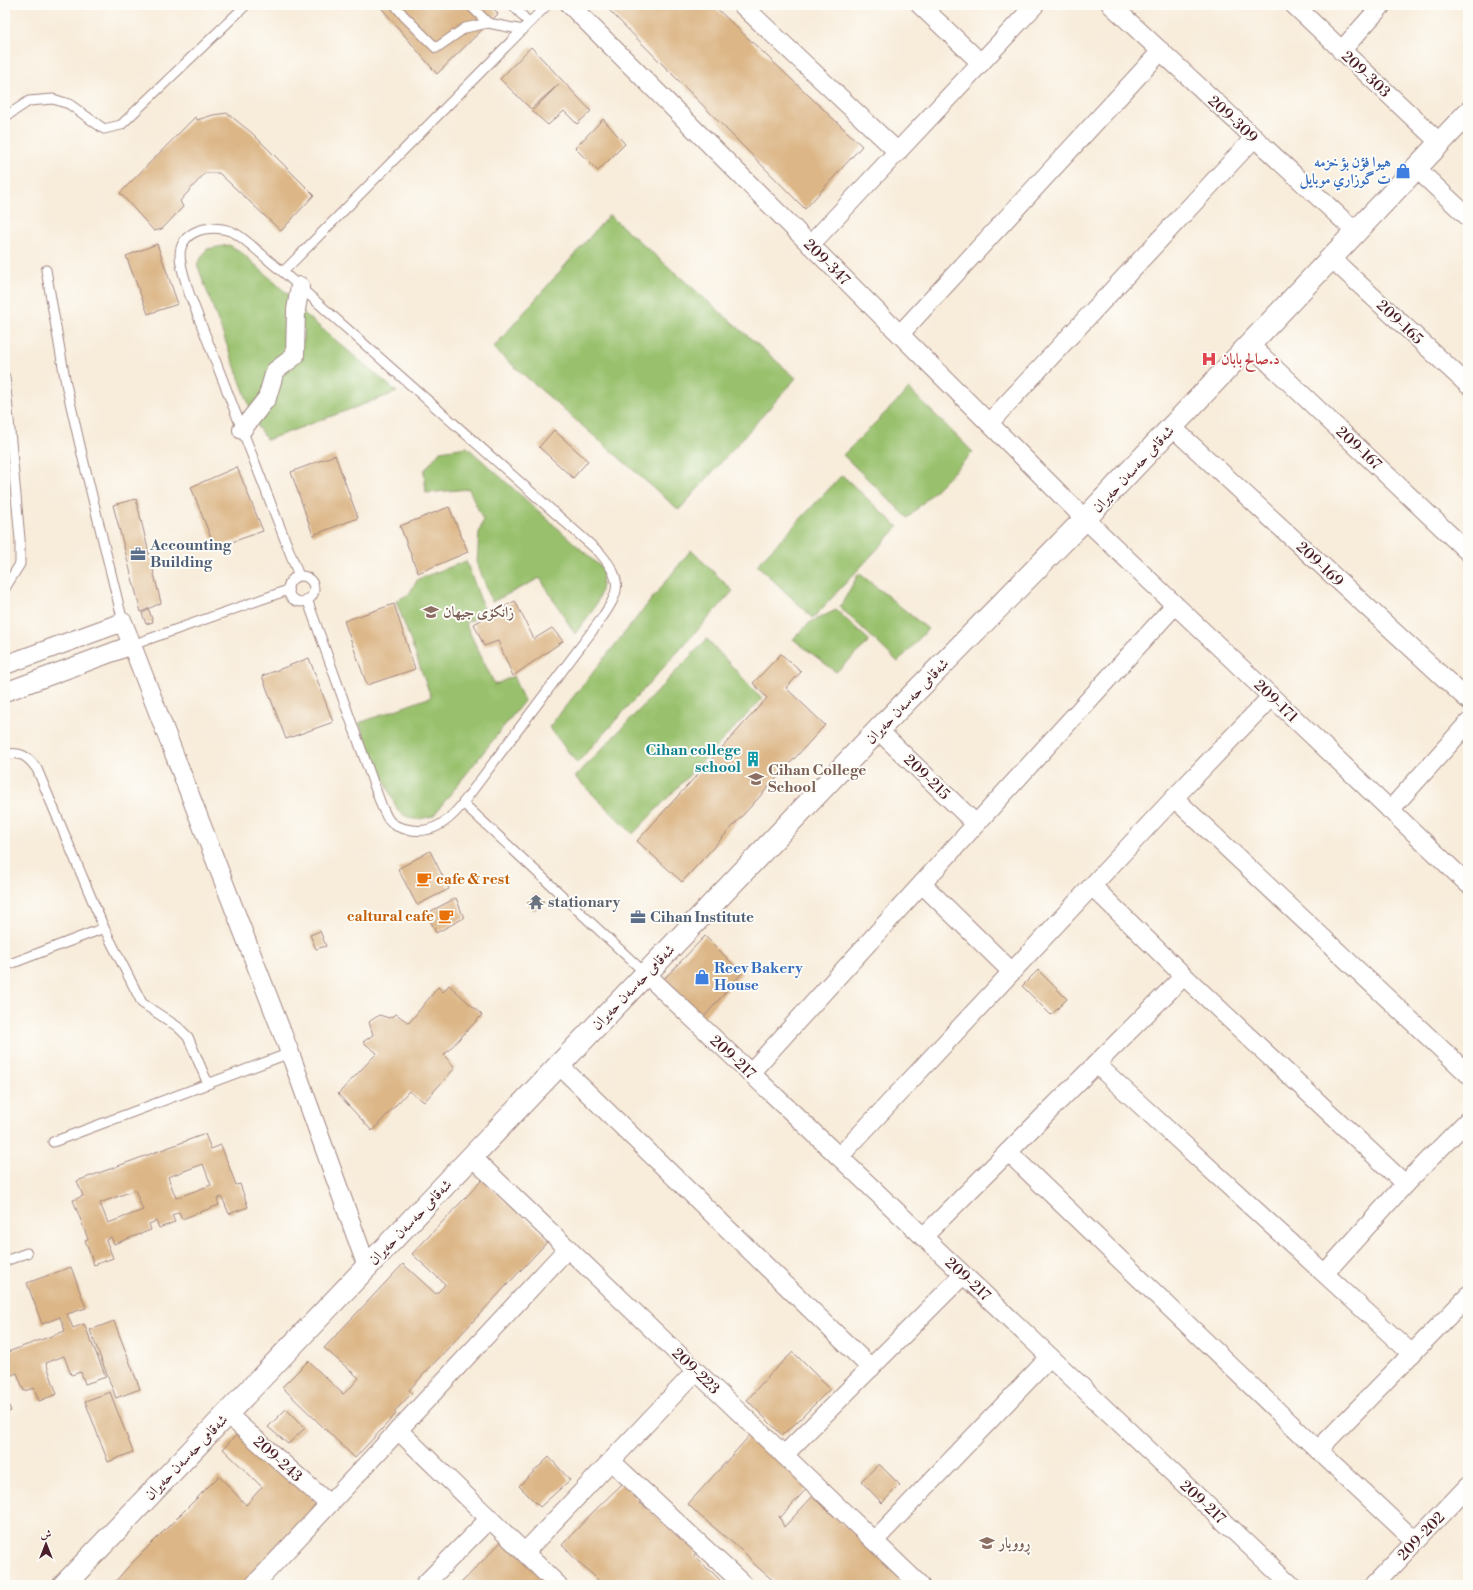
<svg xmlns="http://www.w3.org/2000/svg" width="1473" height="1590" viewBox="0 0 1473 1590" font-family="'Libre Bodoni',Amiri,serif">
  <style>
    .green { fill: #99c16d; stroke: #72704c }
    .building { fill: #dcb686; fill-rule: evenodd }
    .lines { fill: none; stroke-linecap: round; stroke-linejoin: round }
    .lane-casing { stroke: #a18682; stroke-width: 11 }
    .street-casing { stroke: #a18682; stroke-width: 20 }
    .secondary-casing { stroke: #a18682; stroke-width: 24 }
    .lane { stroke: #fff; stroke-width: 9 }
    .street { stroke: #fff; stroke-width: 18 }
    .secondary { stroke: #fff; stroke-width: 22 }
    .labels { text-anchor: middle; stroke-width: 4; stroke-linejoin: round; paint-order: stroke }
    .street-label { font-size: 15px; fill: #4a1f2b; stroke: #fdfcf7 }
    .shop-label { font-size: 15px; font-weight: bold; fill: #366cbe; stroke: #fdfcf7; text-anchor: end }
    .health-label { font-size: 15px; font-weight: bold; fill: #be3a42; stroke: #fdfcf7; text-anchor: start }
    .service-label { font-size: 15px; font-weight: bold; fill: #4e5e75; stroke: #fdfcf7; text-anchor: start }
    .education-label { font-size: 15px; font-weight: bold; fill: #785e54; stroke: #fdfcf7; text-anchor: start }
    .culture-label { font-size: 15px; font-weight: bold; fill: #0d838f; stroke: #fdfcf7; text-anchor: end }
    .food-label { font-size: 15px; font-weight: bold; fill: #c56008; stroke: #fdfcf7; text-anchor: start }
    .worship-label { font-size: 15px; font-weight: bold; fill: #5b616d; stroke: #fdfcf7; text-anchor: start }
  </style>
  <rect width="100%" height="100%" fill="#fdfcf7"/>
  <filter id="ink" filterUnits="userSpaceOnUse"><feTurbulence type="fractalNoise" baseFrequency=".025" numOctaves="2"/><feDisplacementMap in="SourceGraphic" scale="8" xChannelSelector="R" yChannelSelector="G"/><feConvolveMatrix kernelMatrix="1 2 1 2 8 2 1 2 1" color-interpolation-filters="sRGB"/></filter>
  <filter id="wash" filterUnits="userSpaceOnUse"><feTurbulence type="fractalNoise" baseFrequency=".012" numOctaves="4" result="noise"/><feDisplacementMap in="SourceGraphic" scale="16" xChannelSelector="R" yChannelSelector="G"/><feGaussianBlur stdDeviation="0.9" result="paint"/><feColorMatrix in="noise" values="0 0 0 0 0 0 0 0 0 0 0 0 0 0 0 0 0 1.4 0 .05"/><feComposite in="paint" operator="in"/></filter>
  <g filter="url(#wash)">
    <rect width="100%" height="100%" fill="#f8ecda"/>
    <!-- green -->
    <g class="green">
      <polygon points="609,215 796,378 679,510 493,348"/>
      <polygon points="229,245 240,251 292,298 291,353 252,413 197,264 207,249"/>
      <polygon points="301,311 397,392 267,440 254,422 274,399"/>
      <polygon points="909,389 973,452 908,518 843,455"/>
      <path d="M467 447 603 569C603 602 593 609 575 634L540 578 492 602 477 563 479 533 483 520 469 489 426 493 424 471 440 451Z"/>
      <polygon points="842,475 898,527 813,618 757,565"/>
      <polygon points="691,550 733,591 577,763 549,727"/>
      <path d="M466 561 486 614 465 623 495 685 513 676 524 701 433 816C416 820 413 822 398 811L359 723 431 697 396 601 409 594 418 579Z"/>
      <polygon points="859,573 928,629 898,662 840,607"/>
      <polygon points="836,610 870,641 836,672 793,639 809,623"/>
      <polygon points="707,639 762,699 633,834 575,777"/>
    </g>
    <g id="blocks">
      <!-- building -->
      <g class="building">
        <polygon points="379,5 491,5 498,14 437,74"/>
        <polygon points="604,5 713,5 862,146 805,209"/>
        <polygon points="531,47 591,111 577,124 564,111 548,125 532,111 559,84 531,109 500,79"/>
        <polygon points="227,113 252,133 314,195 281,231 219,173 205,173 180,201 183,207 162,229 154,231 120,193 195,117 197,120 213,115"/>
        <polygon points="603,119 625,144 598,171 575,148"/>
        <polygon points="157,244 178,304 148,314 126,256"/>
        <polygon points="554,430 588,461 573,478 539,447"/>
        <polygon points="335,455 358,518 313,535 291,472"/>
        <polygon points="237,467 263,531 215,548 191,487"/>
        <polygon points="136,499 161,603 141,612 113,505"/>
        <polygon points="449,507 468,552 418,573 400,526"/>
        <polygon points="515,601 534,639 552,628 563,641 513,676 498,641 484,646 474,624"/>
        <polygon points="394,604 415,669 367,685 344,621"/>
        <polygon points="149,610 153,622 146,624 142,613"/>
        <polygon points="781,654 801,672 786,688 825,725 682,882 637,841 767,698 753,683"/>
        <polygon points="309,658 333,722 286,739 262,676"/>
        <polygon points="430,851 449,889 417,905 398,869"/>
        <polygon points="536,894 544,901 534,911 527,902"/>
        <polygon points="456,898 464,918 436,933 427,913"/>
        <polygon points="320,931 326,946 316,949 310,935"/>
        <polygon points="705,936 742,973 704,1017 662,981"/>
        <polygon points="1038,970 1067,999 1051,1015 1022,986"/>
        <polygon points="449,985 482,1015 444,1055 455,1068 424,1102 409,1091 372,1131 338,1094 377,1053 363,1042 373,1035 369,1022 379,1015 389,1018 396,1014 409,1023 438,987 443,992"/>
        <path d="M205 1134 211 1149 221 1145 236 1185 240 1184 248 1207 229 1214 222 1197 217 1199 219 1205 182 1219 179 1212 172 1215 175 1222 159 1228 156 1221 149 1224 151 1230 114 1244 111 1237 106 1240 113 1258 94 1265 85 1240 88 1239 73 1200 83 1196 77 1181ZM203 1164 211 1185 176 1198 168 1177ZM135 1190 143 1210 108 1223 100 1203Z"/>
        <polygon points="482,1180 549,1240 409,1390 412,1393 394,1412 396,1414 355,1458 282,1387 308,1361 343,1394 351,1387 359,1378 324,1348 403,1264 436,1294 443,1287 445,1284 412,1254"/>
        <polygon points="71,1267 86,1308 67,1314 73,1328 84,1324 106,1377 85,1384 81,1372 71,1375 64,1356 46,1363 57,1394 39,1401 34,1388 24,1391 17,1373 5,1378 5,1353 65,1331 60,1317 42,1324 27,1283"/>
        <polygon points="114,1321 140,1389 116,1398 90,1330"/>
        <polygon points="793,1352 830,1389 795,1424 782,1435 747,1400 769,1375"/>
        <polygon points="110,1392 133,1452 108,1462 85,1401"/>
        <polygon points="5,1396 11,1411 5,1413"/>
        <polygon points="286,1409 305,1428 288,1444 268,1427"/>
        <polygon points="241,1430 321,1506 248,1585 112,1585 129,1566 219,1476 246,1505 262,1487 223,1449"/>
        <polygon points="753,1432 808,1487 781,1517 779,1516 784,1527 813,1496 821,1505 914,1585 778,1585 753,1563 747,1555 698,1514 688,1504"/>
        <polygon points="549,1457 570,1480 540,1507 519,1486"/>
        <polygon points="879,1464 900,1485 882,1503 861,1481"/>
        <polygon points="623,1483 641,1504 650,1510 659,1518 698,1550 694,1555 704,1566 712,1572 725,1585 603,1585 592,1574 582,1566 562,1545 591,1514"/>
        <polygon points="505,1538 556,1585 459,1585"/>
      </g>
    </g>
  </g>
  <g filter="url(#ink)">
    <use href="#blocks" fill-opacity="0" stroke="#a18682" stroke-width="1"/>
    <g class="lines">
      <!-- lane casing -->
      <g class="lane-casing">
        <g id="lane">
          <polyline points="395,5 404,16 436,48 465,28 488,23 523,30"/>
          <polyline points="470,5 488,23"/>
          <polyline points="513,5 529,23"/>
          <polyline points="5,117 29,101 53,99 69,104 104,129 121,125 246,5"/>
          <polyline points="46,270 66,384 84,463 123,622"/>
          <polyline points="283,272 547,5"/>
          <polyline points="5,377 20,539 20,564 5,588"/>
          <path d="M299 576 189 293C186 281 177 260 181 248 188 225 222 224 238 235 254 246 268 261 283 272L600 553C625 582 619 593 599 622L460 807C447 822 433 833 412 830 404 829 398 828 392 823 387 820 385 812 382 807L307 599"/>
          <circle cx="301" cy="589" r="13"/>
          <polyline points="132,645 288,590"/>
          <path d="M5 755C20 750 28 757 37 769L104 928 142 1003 178 1027 188 1037 208 1084"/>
          <polyline points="463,803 646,974"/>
          <polyline points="5,966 104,928"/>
          <polyline points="53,1142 290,1053"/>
          <polyline points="5,1261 27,1253"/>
        </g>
      </g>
      <!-- street casing -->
      <g class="street-casing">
        <g id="street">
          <polyline points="570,5 1085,519 1468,884"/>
          <polyline points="742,5 898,152"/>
          <polyline points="920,5 981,63"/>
          <polyline points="1111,5 1356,232"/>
          <polyline points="1294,5 1440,143"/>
          <polyline points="1341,51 1382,5"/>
          <polyline points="1416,168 1468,217"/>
          <polyline points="810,245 1035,5"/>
          <polyline points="1331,258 1468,385"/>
          <polyline points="900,334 1161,51"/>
          <polyline points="1250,345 1468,552"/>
          <polyline points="989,423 1254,138"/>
          <polyline points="1172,427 1468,700"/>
          <polyline points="242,430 267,398 275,371 295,356 296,310 300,286"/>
          <polyline points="5,665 123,622 290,1053 367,1267"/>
          <polyline points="5,692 132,645"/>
          <polyline points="878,730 976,824"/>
          <polyline points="1174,798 1468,1074"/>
          <polyline points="1390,810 1468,723"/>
          <polyline points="922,884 1012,972"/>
          <polyline points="1092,886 1184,976 1405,1184"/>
          <polyline points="646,974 1291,1585"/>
          <polyline points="1096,1064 1412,1354"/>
          <polyline points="559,1065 871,1368"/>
          <polyline points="750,1073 1175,605"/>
          <polyline points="1008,1152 1318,1450 1415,1541"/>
          <polyline points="472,1157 920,1585"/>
          <polyline points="839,1157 1174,798 1271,697"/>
          <polyline points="923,1237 1184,976"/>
          <polyline points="1325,1273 1405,1184 1468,1120"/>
          <polyline points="227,1414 329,1504"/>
          <polyline points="398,1430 558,1585"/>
          <polyline points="1318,1450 1468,1296"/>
          <polyline points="784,1455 963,1275"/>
          <polyline points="611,1461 744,1585"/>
          <polyline points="874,1541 1050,1357"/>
          <polyline points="525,1552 696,1371"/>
          <polyline points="254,1585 568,1248"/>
          <polyline points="424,1585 490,1518"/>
          <polyline points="1374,1585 1468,1486"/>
        </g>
      </g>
      <!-- secondary casing -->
      <g class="secondary-casing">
        <polyline id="secondary" points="64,1585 878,730 1085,519 1468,113"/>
      </g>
      <!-- lane -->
      <use href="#lane" class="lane"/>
      <!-- street -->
      <use href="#street" class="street"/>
      <!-- secondary -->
      <use href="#secondary" class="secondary"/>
    </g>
  </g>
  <!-- icons -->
  <defs>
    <g id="shop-bare" transform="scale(1.2)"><path d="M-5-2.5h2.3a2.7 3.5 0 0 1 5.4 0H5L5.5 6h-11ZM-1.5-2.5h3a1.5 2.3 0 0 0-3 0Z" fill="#3f7fe0" stroke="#fdfcf7" stroke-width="2.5" paint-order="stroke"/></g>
    <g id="hospital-bare" transform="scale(1.2)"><path d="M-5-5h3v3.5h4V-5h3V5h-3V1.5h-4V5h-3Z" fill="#e0444e" stroke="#fdfcf7" stroke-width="2.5" paint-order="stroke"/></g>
    <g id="office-bare" transform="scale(1.2)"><path d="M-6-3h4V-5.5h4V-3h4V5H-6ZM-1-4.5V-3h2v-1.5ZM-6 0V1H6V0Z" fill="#5c6f8a" stroke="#fdfcf7" stroke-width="2.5" paint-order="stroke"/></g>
    <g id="university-bare" transform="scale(1.2)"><path d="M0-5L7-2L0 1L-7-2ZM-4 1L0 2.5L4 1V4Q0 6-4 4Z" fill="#8d6e63" stroke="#fdfcf7" stroke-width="2.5" paint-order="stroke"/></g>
    <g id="building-bare" transform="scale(1.2)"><path d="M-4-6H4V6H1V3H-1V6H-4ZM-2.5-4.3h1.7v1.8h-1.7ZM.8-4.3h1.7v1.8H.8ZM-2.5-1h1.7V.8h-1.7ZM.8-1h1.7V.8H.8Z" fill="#0f9aa8" stroke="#fdfcf7" stroke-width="2.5" paint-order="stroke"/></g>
    <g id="school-bare" transform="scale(1.2)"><path d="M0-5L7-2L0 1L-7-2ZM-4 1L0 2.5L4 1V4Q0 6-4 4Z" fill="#8d6e63" stroke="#fdfcf7" stroke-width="2.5" paint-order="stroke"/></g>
    <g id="cafe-bare" transform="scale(1.2)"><path d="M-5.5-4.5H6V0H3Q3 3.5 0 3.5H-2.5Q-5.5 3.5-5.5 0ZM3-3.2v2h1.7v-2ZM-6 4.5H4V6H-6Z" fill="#e8710a" stroke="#fdfcf7" stroke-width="2.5" paint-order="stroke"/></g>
    <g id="temple-bare" transform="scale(1.2)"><path d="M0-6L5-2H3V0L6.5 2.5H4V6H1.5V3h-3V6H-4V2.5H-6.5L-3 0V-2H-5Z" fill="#6b7280" stroke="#fdfcf7" stroke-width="2.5" paint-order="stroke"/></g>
  </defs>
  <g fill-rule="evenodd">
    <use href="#shop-bare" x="1403" y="171"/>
    <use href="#hospital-bare" x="1209" y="359"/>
    <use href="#office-bare" x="138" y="554"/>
    <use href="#university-bare" x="431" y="612"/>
    <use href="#building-bare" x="753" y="759"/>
    <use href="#school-bare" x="756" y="779"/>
    <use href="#cafe-bare" x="424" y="879"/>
    <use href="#temple-bare" x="536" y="902"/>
    <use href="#cafe-bare" x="446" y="916"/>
    <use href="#office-bare" x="638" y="917"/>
    <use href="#shop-bare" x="702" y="977"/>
    <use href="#school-bare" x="987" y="1543"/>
  </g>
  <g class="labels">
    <!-- street labels -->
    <g class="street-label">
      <text transform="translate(1366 74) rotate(43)" y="5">209-303</text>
      <text transform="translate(1233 119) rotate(43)" y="5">209-309</text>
      <text transform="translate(827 262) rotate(45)" y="5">209-347</text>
      <text transform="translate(1400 322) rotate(43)" y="5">209-165</text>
      <text transform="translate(1359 448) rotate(43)" y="5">209-167</text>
      <text transform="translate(1133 469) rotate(-47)" y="5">شەقامی حەسەن حەیران</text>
      <text transform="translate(1320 564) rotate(43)" y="5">209-169</text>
      <text transform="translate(907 701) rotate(-46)" y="5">شەقامی حەسەن حەیران</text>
      <text transform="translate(1276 701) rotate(44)" y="5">209-171</text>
      <text transform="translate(927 777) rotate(44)" y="5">209-215</text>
      <text transform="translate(633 987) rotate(-46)" y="5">شەقامی حەسەن حەیران</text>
      <text transform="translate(733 1057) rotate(43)" y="5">209-217</text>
      <text transform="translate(410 1222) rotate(-46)" y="5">شەقامی حەسەن حەیران</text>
      <text transform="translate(968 1279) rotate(43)" y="5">209-217</text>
      <text transform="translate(696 1371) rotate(44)" y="5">209-223</text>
      <text transform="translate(186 1457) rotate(-46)" y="5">شەقامی حەسەن حەیران</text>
      <text transform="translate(278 1459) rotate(42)" y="5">209-243</text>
      <text transform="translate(1203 1502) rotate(43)" y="5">209-217</text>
      <text transform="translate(1421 1536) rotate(-46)" y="5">209-202</text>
    </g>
    <!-- shop labels -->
    <g class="shop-label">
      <text x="1391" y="167">هيوا فؤن بؤ خزمه<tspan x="1391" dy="17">ت گوزاري موبايل</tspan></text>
      <text x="714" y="973" text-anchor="start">Reev Bakery<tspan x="714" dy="17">House</tspan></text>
    </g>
    <!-- health labels -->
    <g class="health-label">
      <text x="1221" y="364">د.صالح بابان</text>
    </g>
    <!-- service labels -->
    <g class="service-label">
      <text x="150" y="550">Accounting<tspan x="150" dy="17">Building</tspan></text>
      <text x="650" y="922">Cihan Institute</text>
    </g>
    <!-- education labels -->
    <g class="education-label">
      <text x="443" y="617">زانکۆی جیھان</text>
      <text x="768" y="775">Cihan College<tspan x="768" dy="17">School</tspan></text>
      <text x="999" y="1548">ڕووبار</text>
    </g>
    <!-- culture labels -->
    <g class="culture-label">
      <text x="741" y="755">Cihan college<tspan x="741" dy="17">school</tspan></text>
    </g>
    <!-- food labels -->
    <g class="food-label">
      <text x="436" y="884">cafe &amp; rest</text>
      <text x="434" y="921" text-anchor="end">caltural cafe</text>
    </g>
    <!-- worship labels -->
    <g class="worship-label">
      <text x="548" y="907">stationary</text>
    </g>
  </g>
  <!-- margin -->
  <rect width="1473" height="1590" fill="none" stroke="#fdfcf7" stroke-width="20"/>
  <!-- north arrow -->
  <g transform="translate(46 1544)" stroke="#fdfcf7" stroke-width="3" paint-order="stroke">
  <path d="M0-3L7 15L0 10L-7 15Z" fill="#4a1f2b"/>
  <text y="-6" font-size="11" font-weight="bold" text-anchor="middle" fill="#4a1f2b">ش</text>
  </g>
</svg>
